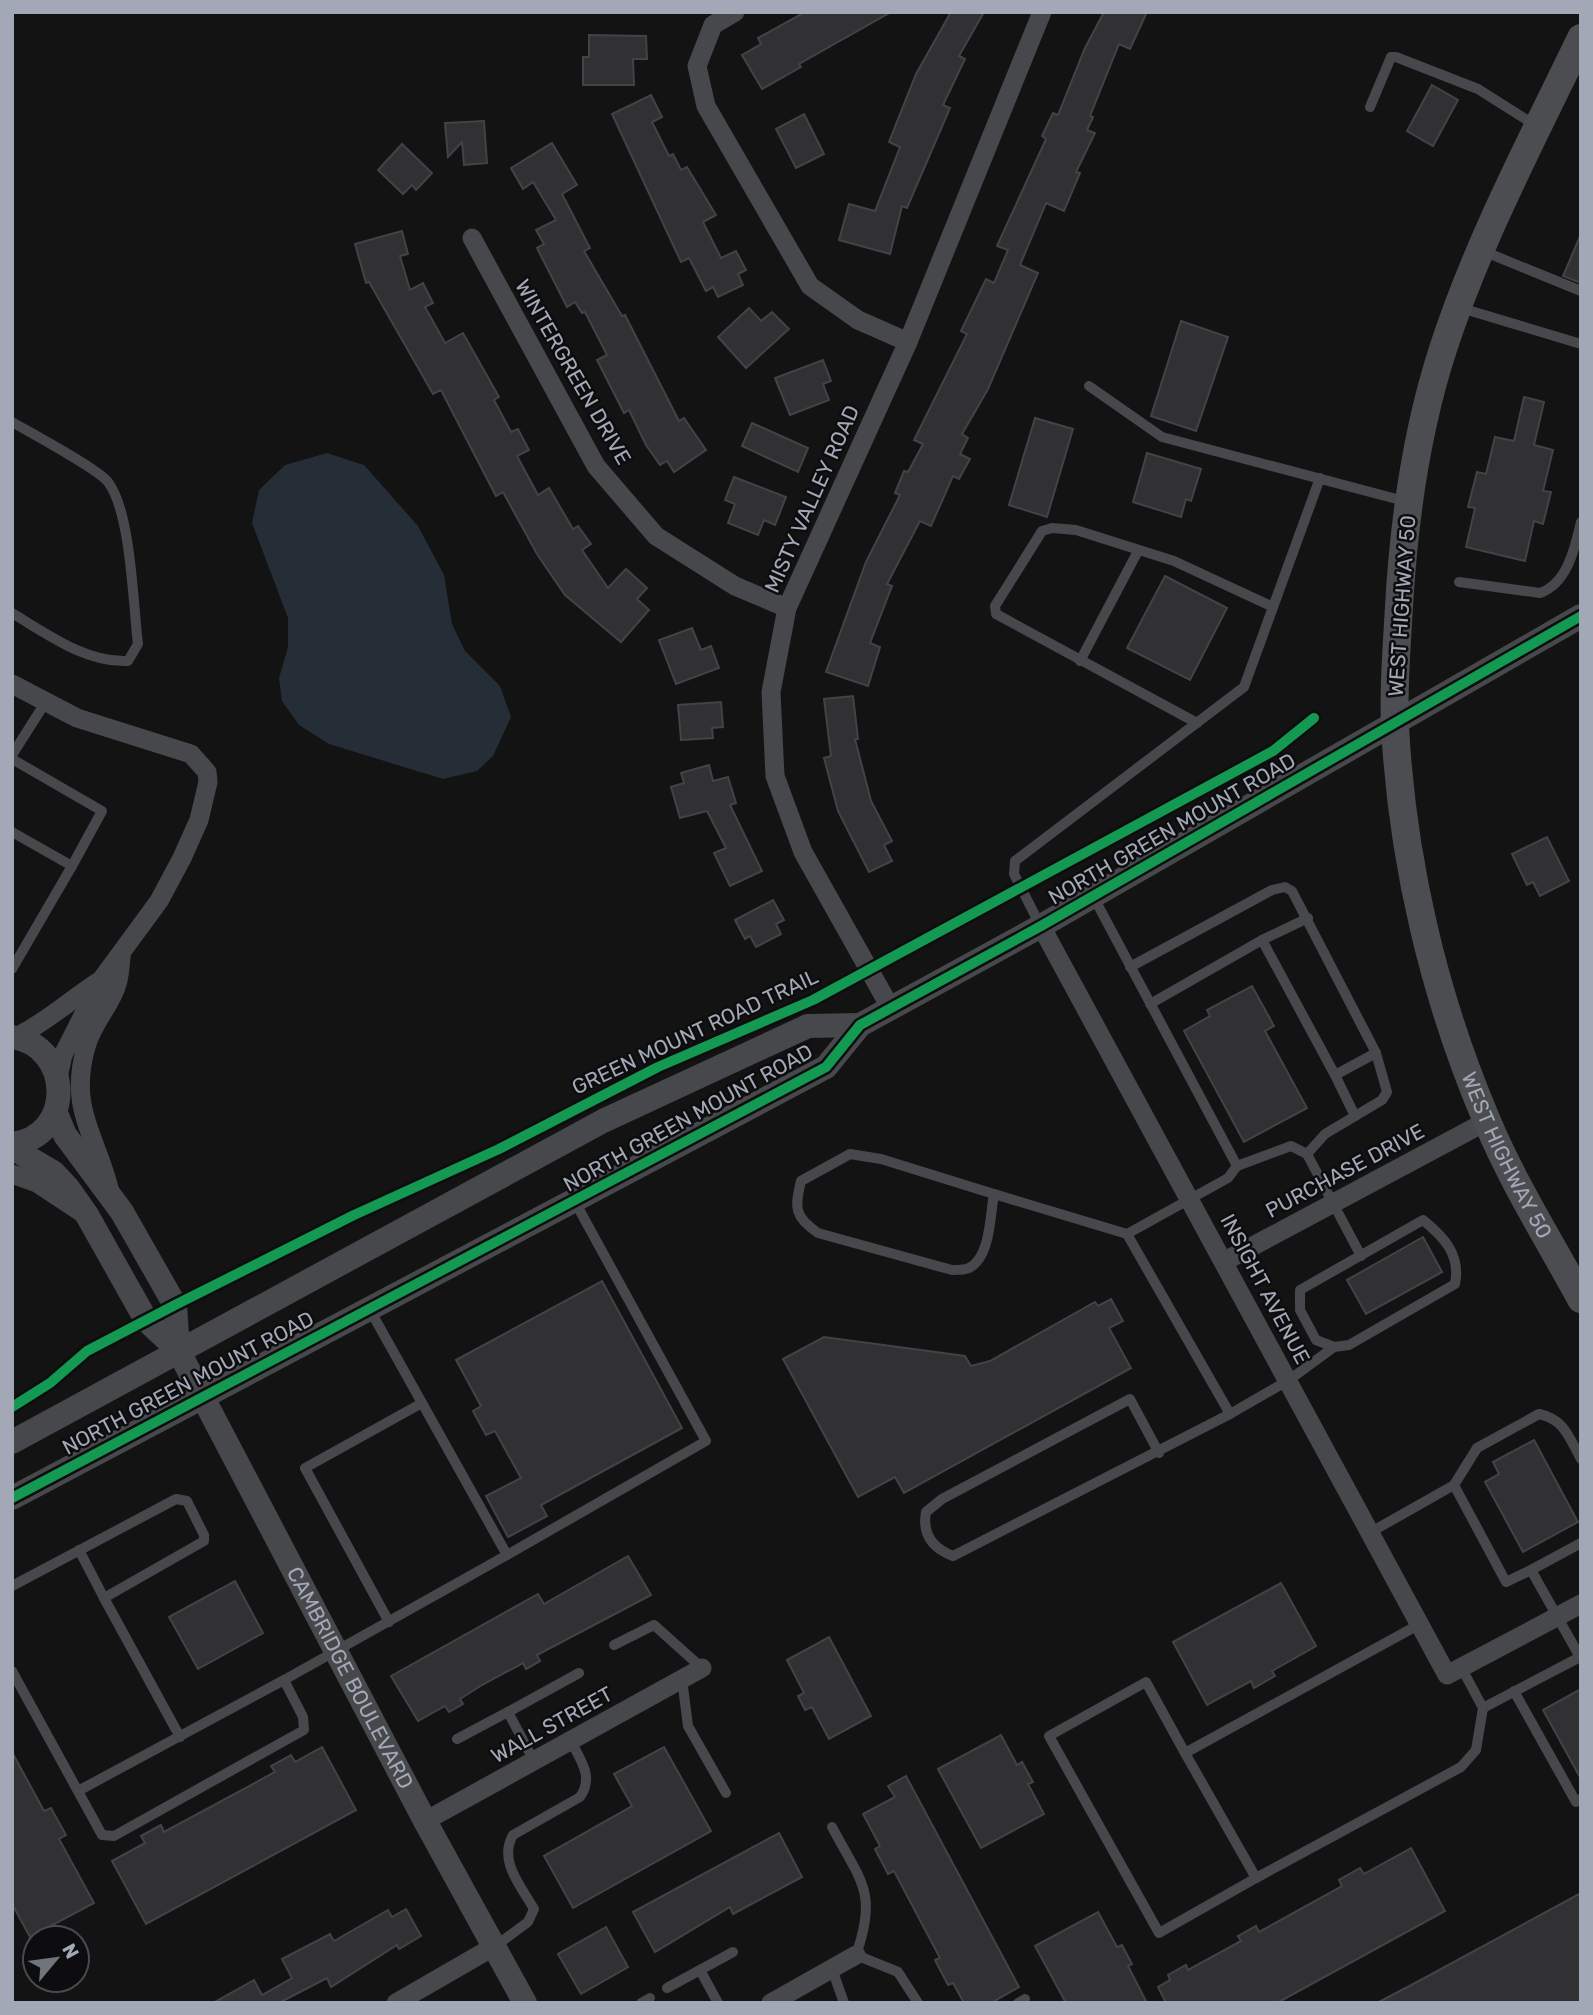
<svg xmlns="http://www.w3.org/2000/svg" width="1593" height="2015" viewBox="0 0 1593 2015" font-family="Rubik,sans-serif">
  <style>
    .water { fill: #252d36 }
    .building { fill: #313133; stroke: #414347; stroke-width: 2 }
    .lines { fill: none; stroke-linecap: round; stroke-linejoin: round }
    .service { stroke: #47484c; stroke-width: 10 }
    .minor { stroke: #47484c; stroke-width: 19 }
    .tertiary { stroke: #47484c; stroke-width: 24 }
    .secondary { stroke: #4b4d51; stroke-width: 28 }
    .cycleway-casing { stroke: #0d0d0f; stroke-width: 15 }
    .cycleway { stroke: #139951; stroke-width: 10 }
    .labels { text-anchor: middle; stroke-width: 5; stroke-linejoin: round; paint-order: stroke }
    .street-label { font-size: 21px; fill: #a2a8b6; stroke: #0d0d0f }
  </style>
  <rect width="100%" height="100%" fill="#131313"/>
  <!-- water -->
  <polygon class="water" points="327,453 364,465 418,526 444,575 452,624 465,651 500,686 511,717 493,756 477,771 443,779 329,744 299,725 282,701 279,678 288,647 288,618 252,523 259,490 285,465"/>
  <!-- building -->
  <g class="building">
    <polygon points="805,12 891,12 799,64 801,67 762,89 742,55 761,44 758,38"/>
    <polygon points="951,12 984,12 959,56 965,59 943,105 950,108 907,208 902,206 890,254 839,240 849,204 875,211 900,147 889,142 916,74"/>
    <polygon points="1104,12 1147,12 1130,49 1119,44 1090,116 1093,117 1087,130 1095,133 1076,172 1080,173 1064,211 1046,203 1020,265 1038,273 988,389 962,434 968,438 960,454 970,459 959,479 953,476 931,526 920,521 887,584 892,586 870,643 880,647 868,686 826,672 866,562 900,495 895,493 904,471 908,472 923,444 914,440 967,334 961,331 986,279 994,283 1008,250 997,246 1046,139 1042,136 1053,113 1058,115 1085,48"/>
    <polygon points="589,35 646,36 647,59 633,59 634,85 583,85 583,57 589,57"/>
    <polygon points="1432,85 1458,100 1433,146 1407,131"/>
    <polygon points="651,95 662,117 652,122 669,156 673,154 681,170 687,167 716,215 703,222 721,258 736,251 746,270 738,274 743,285 718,297 713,287 706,291 689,258 681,262 612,114"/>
    <polygon points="804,114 824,154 796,168 776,129"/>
    <polygon points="484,121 487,163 464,165 462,142 448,157 445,123"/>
    <polygon points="552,143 577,185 562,194 590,248 584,251 622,316 625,315 679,421 684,418 706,450 674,472 667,461 660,465 646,445 629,410 624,413 597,360 607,355 585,312 582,313 575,302 567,307 537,248 544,244 536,230 556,220 533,182 523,189 511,168"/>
    <polygon points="402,144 432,173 416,190 412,185 403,194 378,170"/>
    <polygon points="402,231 408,254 400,256 410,290 423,283 433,303 425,307 445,343 463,333 499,397 494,400 511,432 518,429 529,450 517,456 538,495 549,488 573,529 578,526 591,544 582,550 608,588 626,569 647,588 637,599 649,610 621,642 565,595 537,554 503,492 496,496 441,390 433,394 369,282 366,283 355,244"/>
    <polygon points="1581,234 1581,283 1563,276"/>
    <polygon points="749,308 761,321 772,312 789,329 746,368 718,337"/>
    <polygon points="1181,321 1228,337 1196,431 1151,416"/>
    <polygon points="823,360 831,381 823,384 829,400 790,415 775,378"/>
    <polygon points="1524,397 1544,402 1534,445 1553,450 1543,491 1551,492 1543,524 1534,521 1525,561 1466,547 1475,508 1468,507 1477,472 1486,474 1495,437 1514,441"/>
    <polygon points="1035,418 1073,429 1047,517 1009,505"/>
    <polygon points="752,423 808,448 798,472 742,446"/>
    <polygon points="1147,453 1201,469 1191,501 1186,499 1181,517 1133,502"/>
    <polygon points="734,477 786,497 775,525 764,520 758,535 728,523 735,504 725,500"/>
    <polygon points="1165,576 1227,608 1190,680 1127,648"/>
    <polygon points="692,628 701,650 711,646 719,668 676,684 659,640"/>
    <polygon points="853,696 858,739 855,739 871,801 892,841 884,845 892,861 869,872 838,811 824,758 831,756 824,699"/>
    <polygon points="721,702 723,727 712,728 713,738 681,740 678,705"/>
    <polygon points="709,765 713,781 728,777 736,803 730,805 762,871 730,886 714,853 726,848 707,811 680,818 671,787 684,783 681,773"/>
    <polygon points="1547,837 1569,881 1540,896 1533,882 1527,885 1512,854"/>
    <polygon points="773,900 784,920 776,924 781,934 756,947 750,936 745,939 735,920"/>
    <polygon points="1252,986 1274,1026 1265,1031 1307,1108 1244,1142 1184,1031 1210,1016 1207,1010"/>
    <polygon points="1423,1237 1442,1272 1366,1314 1347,1280"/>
    <polygon points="602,1281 682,1428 541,1505 547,1516 508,1537 486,1496 521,1478 495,1431 486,1435 473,1411 481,1406 456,1360"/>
    <polygon points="1111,1299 1123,1321 1109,1328 1131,1368 904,1493 895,1477 858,1497 783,1359 824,1337 965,1356 971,1366 990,1361 1095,1302 1098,1306"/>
    <polygon points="1534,1440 1578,1522 1523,1552 1485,1482 1499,1474 1493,1462"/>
    <polygon points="628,1556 651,1595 537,1655 540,1661 526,1669 523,1663 482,1685 460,1699 463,1704 449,1712 445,1706 418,1721 391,1676 538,1594 544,1604"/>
    <polygon points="235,1581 263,1633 198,1669 169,1617"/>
    <polygon points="1281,1583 1316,1646 1272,1671 1275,1676 1254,1688 1251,1681 1207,1705 1173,1642"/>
    <polygon points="829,1637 871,1716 829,1739 812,1707 805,1710 798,1696 804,1693 787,1660"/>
    <polygon points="1581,1689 1581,1779 1543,1710"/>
    <polygon points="1001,1735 1017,1765 1022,1762 1033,1782 1028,1784 1044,1814 981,1848 938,1769"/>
    <polygon points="322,1747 356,1810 146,1924 112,1861 145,1843 141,1836 161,1825 164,1832 275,1772 271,1766 291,1755 295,1762"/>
    <polygon points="664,1747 711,1831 573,1908 544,1856 632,1806 614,1774"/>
    <polygon points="12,1752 44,1811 51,1808 66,1835 59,1839 94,1903 30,1937 12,1904"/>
    <polygon points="906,1776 1019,1987 991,2003 964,2003 953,1983 948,1985 935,1960 940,1958 894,1871 888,1874 875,1849 880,1846 863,1814 895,1797 888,1786"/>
    <polygon points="779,1833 802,1877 733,1914 730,1907 655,1952 633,1912"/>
    <polygon points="1411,1848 1445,1911 1277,2003 1166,2003 1158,1987 1170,1980 1168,1975 1186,1965 1188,1970 1241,1941 1238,1936 1256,1926 1259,1932 1297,1911 1342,1886 1339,1880 1360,1868 1364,1874"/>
    <polygon points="1581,1893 1581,2003 1377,2003 1417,1982"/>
    <polygon points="406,1909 421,1936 399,1949 397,1945 331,1987 327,1978 279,2003 213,2003 254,1980 262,1995 292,1978 282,1959 330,1934 334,1941 388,1910 392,1917"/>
    <polygon points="1098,1912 1117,1947 1122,1945 1132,1964 1128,1966 1147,2003 1066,2003 1035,1946"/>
    <polygon points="606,1927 628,1967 581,1994 558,1954"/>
  </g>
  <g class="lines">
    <!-- service -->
    <g class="service">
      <polyline points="1370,107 1391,57 1396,57 1478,89 1535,125"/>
      <polyline points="1483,251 1581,291"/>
      <polyline points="1461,308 1581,344"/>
      <polyline points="1089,386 1162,437 1408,502"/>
      <path d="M12 422C31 433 98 469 108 482 131 512 133 604 138 644L128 661C86 663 47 634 12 613"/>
      <path d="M1459 582 1540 593C1568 583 1575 547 1581 522"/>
      <polyline points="1080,661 1138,551"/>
      <polyline points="1197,723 996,614 995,606 1042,531 1052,528 1076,530 1174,561 1273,607"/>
      <polyline points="12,755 45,703"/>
      <polyline points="12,759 102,811 72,866 12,832"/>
      <polyline points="1093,896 1237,1166 1291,1146 1307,1154 1361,1256"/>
      <polyline points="1040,925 1014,874 1015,861 1244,687 1320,478"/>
      <polyline points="1262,940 1308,918"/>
      <polyline points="1130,967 1272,890 1285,887 1292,891 1376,1053 1387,1092 1382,1100 1325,1134 1307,1154"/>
      <polyline points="12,969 72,866"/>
      <polyline points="1150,1004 1262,940 1335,1075 1376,1053"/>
      <polyline points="1335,1075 1355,1116"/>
      <path d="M850 1154 881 1159 994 1194C990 1214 991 1257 969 1268 965 1270 957 1270 952 1270L818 1233C795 1217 794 1209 801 1181Z"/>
      <polyline points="1237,1166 1228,1178 1127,1234 1230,1414 1289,1380 1334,1347"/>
      <polyline points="994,1194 1127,1234"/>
      <path d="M1423 1220C1444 1237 1461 1255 1455 1284L1349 1345 1334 1347 1316 1340 1300 1310V1290Z"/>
      <polyline points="370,1310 507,1555 706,1441 575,1202"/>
      <path d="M1159 1453 1130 1399 942 1499 926 1512C922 1534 932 1548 953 1556L1230 1414"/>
      <polyline points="1454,1485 1506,1582 1531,1570 1580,1657 1483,1708 1461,1667"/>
      <path d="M1371 1532 1454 1485 1477 1448 1539 1414C1564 1419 1569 1437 1581 1459"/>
      <polyline points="79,1550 104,1598"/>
      <polyline points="1531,1570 1581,1543"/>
      <polyline points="12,1586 176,1499 187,1501 204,1535 204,1541 104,1598 180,1737"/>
      <polyline points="389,1622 305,1468 422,1403"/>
      <polyline points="1420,1624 1185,1753 1256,1878 1461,1767 1476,1750 1483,1708"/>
      <polyline points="614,1645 654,1625 702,1668"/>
      <polyline points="12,1671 102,1835 114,1836 304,1730 303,1717 284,1680 507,1555"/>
      <polyline points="682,1679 688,1726 726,1793"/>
      <polyline points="1514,1691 1576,1802 1581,1799"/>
      <polyline points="508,1712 579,1673"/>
      <polyline points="457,1739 508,1712 534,1761"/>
      <polyline points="1185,1753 1146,1682 1049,1736 1159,1933 1256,1878"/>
      <polyline points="78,1791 284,1680"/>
      <path d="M832 1827C861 1882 878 1892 856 1955L898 1972 918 2003"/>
      <path d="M494 1947 528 1922 534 1909C521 1886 498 1861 513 1835L580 1797C594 1777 581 1761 571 1741"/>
      <polyline points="832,1969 844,2003"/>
      <polyline points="700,1970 718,2003"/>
      <polyline points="667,1988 733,1952"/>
      <polyline points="641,2003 650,1998"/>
      <polyline points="1018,2003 1025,1999"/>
    </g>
    <!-- minor -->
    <g class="minor">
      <polyline points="735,12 713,25 697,66 706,106 810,286 858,320 908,342"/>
      <polyline points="472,238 596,466 656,536 735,586 787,608"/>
      <polyline points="12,684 77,718 191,754 207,772 208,782 199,820 182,858 159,901 101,980 63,1055 58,1077"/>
      <polyline points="1041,926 1447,1675 1581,1604"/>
      <polyline points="890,1007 803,852 775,776 771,692 787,608 908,342 1042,12"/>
      <path d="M16 1037C47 1022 72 998 101 980"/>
      <polyline points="12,1174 37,1183 81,1212"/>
      <path d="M110 1192C97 1136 68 1110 86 1047 92 1023 112 1004 117 984 120 975 120 966 121 957"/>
      <polyline points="1225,1261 1487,1121"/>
      <polyline points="425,1821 702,1668"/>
      <polyline points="396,2003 493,1947"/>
      <polyline points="771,2003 856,1955"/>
    </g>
    <!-- tertiary -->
    <g class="tertiary">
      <path d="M12 1037C73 1046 75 1137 12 1144"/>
      <polyline points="56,1113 65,1135 122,1212 175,1305 178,1350"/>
      <path id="s1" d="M12 1148 53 1172 68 1188 87 1215 146 1320 178 1350 425 1821 525 2003"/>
      <polyline points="12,1442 603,1121 808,1026 860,1025"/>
      <polyline points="12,1498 826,1067 860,1025 1041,926 1581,616"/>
    </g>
    <!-- secondary -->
    <path class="secondary" id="s2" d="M1581 38C1532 140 1478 241 1443 349 1416 432 1404 519 1399 606 1397 645 1393 686 1395 726 1402 861 1434 997 1487 1121 1513 1183 1549 1240 1581 1299"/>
    <!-- cycleway casing -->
    <g class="cycleway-casing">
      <g id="cycleway">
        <polyline points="12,1407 50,1383 87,1351 175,1305 354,1215 499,1149 658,1067 813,1000 1273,751 1314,718"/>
        <polyline points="12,1498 826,1067 860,1025 1041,926 1581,616"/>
      </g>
    </g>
    <!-- cycleway -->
    <use href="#cycleway" class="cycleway"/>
  </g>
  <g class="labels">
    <!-- street labels -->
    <g class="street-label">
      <text transform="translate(573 372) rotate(60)" y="7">WINTERGREEN DRIVE</text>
      <text transform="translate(812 499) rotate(-66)" y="7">MISTY VALLEY ROAD</text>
      <text transform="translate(1402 606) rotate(-86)" y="7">WEST HIGHWAY 50</text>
      <text transform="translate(1172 829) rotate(-30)" y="7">NORTH GREEN MOUNT ROAD</text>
      <text transform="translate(695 1032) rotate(-25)" y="7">GREEN MOUNT ROAD TRAIL</text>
      <text transform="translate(688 1118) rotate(-29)" y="7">NORTH GREEN MOUNT ROAD</text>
      <text dy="7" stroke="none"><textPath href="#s2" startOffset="1169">WEST HIGHWAY 50</textPath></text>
      <text transform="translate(1345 1171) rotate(-28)" y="7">PURCHASE DRIVE</text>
      <text transform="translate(1265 1289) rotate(62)" y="7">INSIGHT AVENUE</text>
      <text transform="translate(188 1383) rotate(-28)" y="7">NORTH GREEN MOUNT ROAD</text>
      <text dy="7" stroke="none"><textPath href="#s1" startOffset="637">CAMBRIDGE BOULEVARD</textPath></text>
      <text transform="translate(552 1725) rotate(-29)" y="7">WALL STREET</text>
    </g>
  </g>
  <!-- border -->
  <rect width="1593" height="2015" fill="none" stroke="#a2a8b6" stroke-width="28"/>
  <!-- north arrow -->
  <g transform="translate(56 1959) rotate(61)"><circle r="33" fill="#0d0d0f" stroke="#494b52" stroke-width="2"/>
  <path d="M0-5L12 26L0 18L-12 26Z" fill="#70747d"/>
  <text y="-10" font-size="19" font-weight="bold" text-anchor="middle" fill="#a2a8b6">N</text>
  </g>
</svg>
